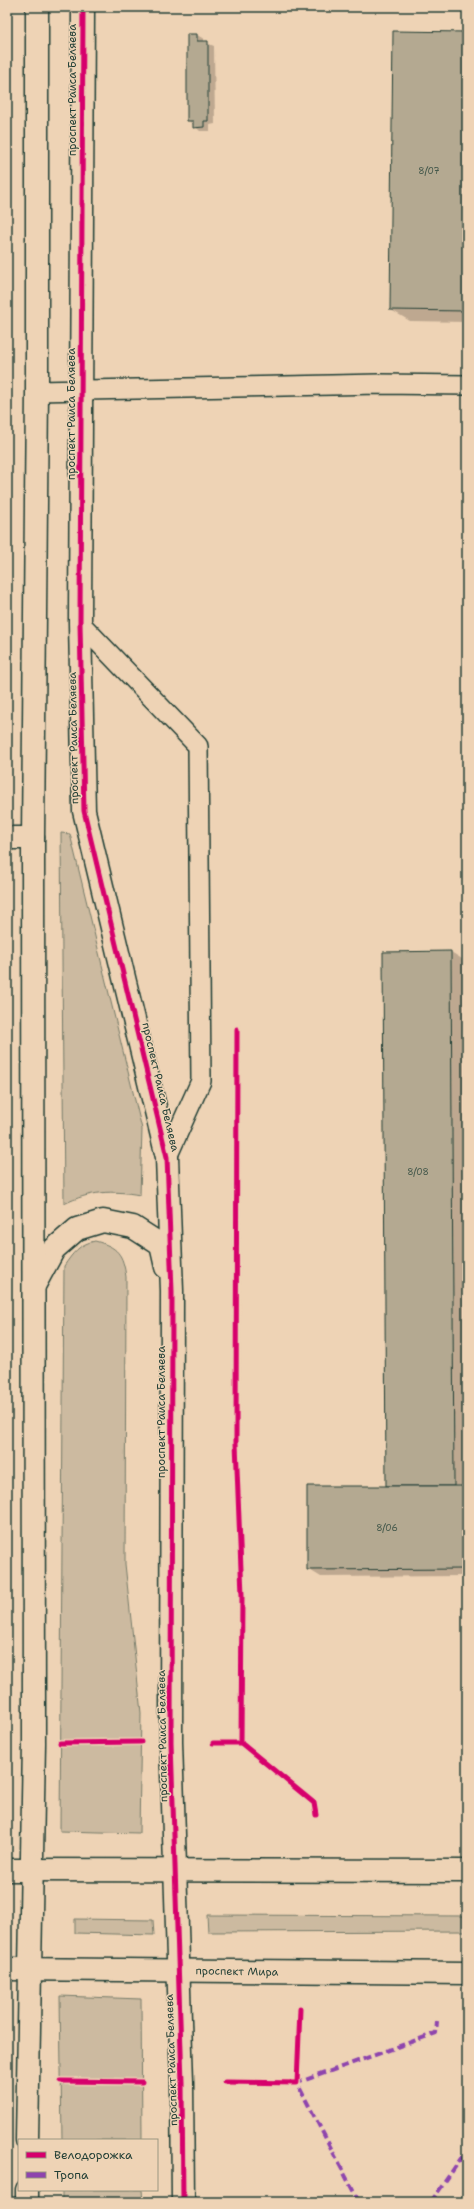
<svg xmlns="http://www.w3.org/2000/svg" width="474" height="2209" viewBox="0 0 474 2209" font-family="'Shantell Sans',sans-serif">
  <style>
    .green { fill: #ccbaa0; stroke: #767c6a }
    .shadow { fill: #0003 }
    .building { fill: #b4a991; stroke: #1f3d34 }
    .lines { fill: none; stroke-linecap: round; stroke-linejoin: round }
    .lane-casing { stroke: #1f3d34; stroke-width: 22 }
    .street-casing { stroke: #1f3d34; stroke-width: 25 }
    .secondary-casing { stroke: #1f3d34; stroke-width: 25 }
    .primary-casing { stroke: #1f3d34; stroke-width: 25 }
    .lane { stroke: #eed3b5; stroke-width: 19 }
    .street { stroke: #eed3b5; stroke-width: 22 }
    .secondary { stroke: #eed3b5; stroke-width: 22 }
    .primary { stroke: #eed3b5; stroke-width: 22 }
    .quiet { stroke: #8e44ad; stroke-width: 4; stroke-dasharray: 8 4; stroke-linecap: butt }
    .cycleway-casing { stroke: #eed3b5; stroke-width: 8 }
    .cycleway { stroke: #d6006c; stroke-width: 5 }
    .labels { text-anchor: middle; stroke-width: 3; stroke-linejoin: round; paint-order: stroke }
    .number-label { font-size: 9px; fill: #44584b }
    .street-label { font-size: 11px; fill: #1f3d34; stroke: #eed3b5 }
  </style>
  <rect width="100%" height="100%" fill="#eed3b5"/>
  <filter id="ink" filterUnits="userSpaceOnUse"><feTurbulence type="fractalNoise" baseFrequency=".025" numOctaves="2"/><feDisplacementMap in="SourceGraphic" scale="8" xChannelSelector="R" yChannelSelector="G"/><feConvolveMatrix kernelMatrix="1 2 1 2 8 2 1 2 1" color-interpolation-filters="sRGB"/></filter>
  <g filter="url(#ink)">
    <!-- green -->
    <g class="green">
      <path d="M61 833 70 834 142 1129 140 1195C112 1190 90 1191 64 1204Z"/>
      <path d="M95 1241C118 1247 123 1254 126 1277L125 1564 141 1713 139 1833 60 1831 64 1266C73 1253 79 1244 95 1241Z"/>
      <polygon points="207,1915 467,1916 467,1931 208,1932"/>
      <polygon points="75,1919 153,1920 154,1935 75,1933"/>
      <polygon points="60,1996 141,1999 142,2140 62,2140"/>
      <polygon points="62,2190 142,2190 143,2202 62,2202"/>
    </g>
    <!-- shadow -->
    <g class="shadow">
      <polygon points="467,33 467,322 410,321 391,310"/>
      <polygon points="188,35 197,35 204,39 204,42 214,46 215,124 210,125 210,131 200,131 188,120"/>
      <polygon points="451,952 467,962 467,1576 321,1577 308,1569 391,1487 384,953"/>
    </g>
    <!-- building -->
    <g class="building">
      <polygon points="393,31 467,32 467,311 390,310"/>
      <polygon points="187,34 197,34 197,41 208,41 208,121 204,121 204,127 193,128 193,121 187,121"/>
      <polygon points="451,951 454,1486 386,1486 383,952"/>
      <polygon points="307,1486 467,1486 467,1569 307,1570"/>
    </g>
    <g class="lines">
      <!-- lane casing -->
      <g class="lane-casing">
        <g id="lane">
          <polyline points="37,391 379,384 467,385"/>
          <polyline points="80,623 198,746 201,1081 167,1157"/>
        </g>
      </g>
      <!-- street casing -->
      <g class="street-casing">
        <polyline id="street" points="7,838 33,838"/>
      </g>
      <!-- secondary casing -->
      <g class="secondary-casing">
        <g id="secondary">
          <polyline points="83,7 80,623 84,811 167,1157 172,1291 171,1742 182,2082 183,2202"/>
          <polyline points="35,1284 54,1249 77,1229 103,1221 133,1227 161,1245 166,1267"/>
          <polyline points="27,2140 34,1743 33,838 37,391 37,7"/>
          <polyline points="27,2190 27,2202"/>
        </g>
      </g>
      <!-- primary casing -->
      <g class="primary-casing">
        <g id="primary">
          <polyline points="7,1870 467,1871"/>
          <polyline points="7,1969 467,1973"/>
        </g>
      </g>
      <!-- lane -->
      <use href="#lane" class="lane"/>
      <!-- street -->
      <use href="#street" class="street"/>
      <!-- secondary -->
      <use href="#secondary" class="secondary"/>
      <!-- primary -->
      <use href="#primary" class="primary"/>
      <!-- quiet -->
      <g class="quiet">
        <polyline points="359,2202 297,2083 436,2033 437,2021"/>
        <polyline points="431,2202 464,2154"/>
      </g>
      <!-- cycleway casing -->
      <g class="cycleway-casing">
        <g id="cycleway">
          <polyline points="83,7 80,623 84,811 167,1157 172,1291 171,1742 182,2082 183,2202"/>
          <polyline points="237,1029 236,1443 242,1595 241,1743"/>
          <polyline points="60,1743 141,1742"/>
          <polyline points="213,1743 241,1743 314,1803 316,1815"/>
          <polyline points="61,2081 142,2082"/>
          <polyline points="225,2082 297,2083 300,2009"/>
        </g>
      </g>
      <!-- cycleway -->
      <use href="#cycleway" class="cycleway"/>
    </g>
  </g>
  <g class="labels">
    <!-- number labels -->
    <g class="number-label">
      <text x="429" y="174">8/07</text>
      <text x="418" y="1175">8/08</text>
      <text x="387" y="1531">8/06</text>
    </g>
    <!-- street labels -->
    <g class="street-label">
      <text transform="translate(72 90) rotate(-90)" y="4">проспект Раиса Беляева</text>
      <text transform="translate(71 414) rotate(-90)" y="4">проспект Раиса Беляева</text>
      <text transform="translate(73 738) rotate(-91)" y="4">проспект Раиса Беляева</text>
      <text transform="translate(161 1087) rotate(77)" y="4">проспект Раиса Беляева</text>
      <text transform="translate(161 1412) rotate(-90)" y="4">проспект Раиса Беляева</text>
      <text transform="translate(162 1736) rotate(-91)" y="4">проспект Раиса Беляева</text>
      <text transform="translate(237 1971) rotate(1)" y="4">проспект Мира</text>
      <text transform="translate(171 2060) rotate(-92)" y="4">проспект Раиса Беляева</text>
    </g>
  </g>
  <!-- margin -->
  <rect width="474" height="2209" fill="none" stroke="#eed3b5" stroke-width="24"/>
  <rect x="12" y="12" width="450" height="2185" fill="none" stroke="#1f3d34" stroke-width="1.5" filter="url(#ink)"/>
  <!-- legend -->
  <rect x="18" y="2139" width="140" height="52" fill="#eed3b5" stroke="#9b9781"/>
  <rect x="26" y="2152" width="20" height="6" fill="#d6006c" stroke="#9b9781"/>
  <text x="54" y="2159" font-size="12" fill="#1f3d34">Велодорожка</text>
  <rect x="26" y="2172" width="20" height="6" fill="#8e44ad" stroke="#9b9781"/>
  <text x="54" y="2179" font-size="12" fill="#1f3d34">Тропа</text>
</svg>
